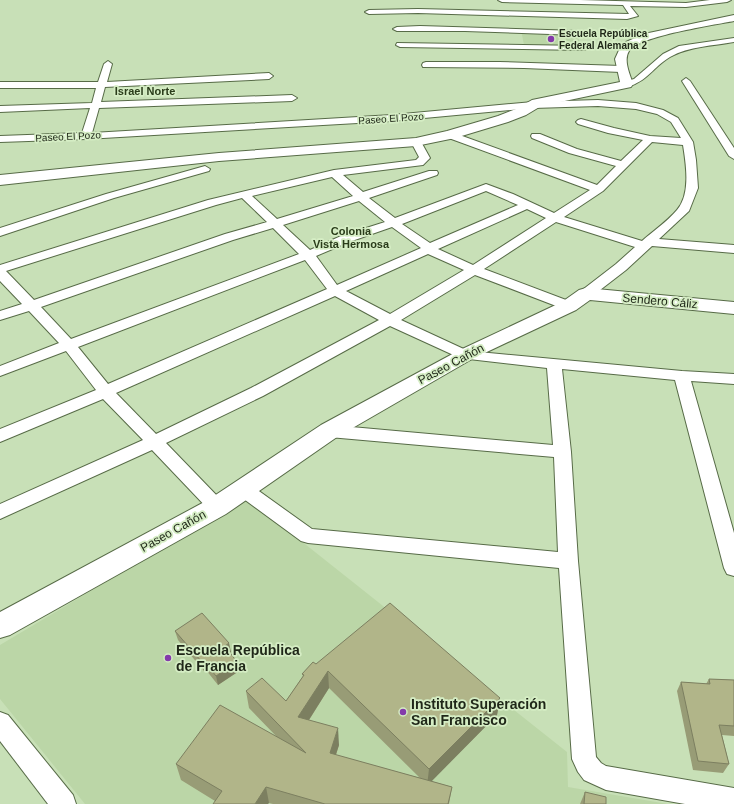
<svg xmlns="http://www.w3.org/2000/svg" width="734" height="804" viewBox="0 0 734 804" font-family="Arial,sans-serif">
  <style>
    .built { fill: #bbd6a7 }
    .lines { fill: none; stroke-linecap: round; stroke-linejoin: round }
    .street-casing { stroke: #576b47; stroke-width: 2 }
    .secondary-casing { stroke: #576b47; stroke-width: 2 }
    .street { fill: #fff; fill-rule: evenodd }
    .secondary { fill: #fff; fill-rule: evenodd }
    .wall { fill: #989c76; fill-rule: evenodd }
    .shaded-wall { fill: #7c7f60 }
    .building { fill: #b1b589; stroke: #7c7f60 }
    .poi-dot { fill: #843aab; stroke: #d5edc4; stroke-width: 1.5 }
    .labels { text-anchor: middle; stroke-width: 3.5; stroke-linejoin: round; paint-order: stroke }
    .far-poi-label { font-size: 10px; font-weight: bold; fill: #1f2718; stroke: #d5edc4; text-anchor: start }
    .far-street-label { font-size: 10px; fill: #1f2718; stroke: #d5edc4 }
    .far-neighbourhood-label { font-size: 11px; font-weight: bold; fill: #2a3c1a; stroke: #d5edc4 }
    .street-label { font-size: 12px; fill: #1f2718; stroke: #d5edc4 }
    .near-poi-label { font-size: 14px; font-weight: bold; fill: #1f2718; stroke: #d5edc4; text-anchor: start }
  </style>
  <rect width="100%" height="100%" fill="#c8e0b7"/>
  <!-- built -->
  <g class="built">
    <polygon points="521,30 576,32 582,47 524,45"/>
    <polygon points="247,498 567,752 568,787 668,804 85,804 0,699 0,645"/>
  </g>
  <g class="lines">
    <!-- street casing -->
    <g class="street-casing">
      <g id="street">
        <polygon points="498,0 580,0 686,3 710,0 731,0 727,2 686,7 630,6 638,16 627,19 418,13 369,14 365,12 369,10 418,9 629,14 623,5 502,2"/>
        <polygon points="420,26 578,31 582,33 578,35 465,31 397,31 393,29 397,27"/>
        <path d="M734 38V42C713 46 689 46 670 57 653 67 648 81 627 87L623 84 624 82 634 79 663 54 679 46Z"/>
        <polygon points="397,43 584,46 588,48 584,50 400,47 396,45"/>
        <path d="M108 61 112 64 107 82 269 73 273 76 269 79 105 87 101 102 292 95 297 98 292 101 99 108 92 133 392 115 533 102 598 100 636 103 663 110 678 118 693 142 696 160 698 188 689 211 659 239 734 245V253L652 246 626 270 591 297H581L579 294 581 291 616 264 635 247 556 222 484 269 574 303 576 306 574 309 569 310 564 309 475 275 401 320 468 351 682 371 734 374V384L691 381 734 533V576L727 574 724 568 675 380 562 369 571 452 578 561 596 757 601 763 606 766 734 788V804H685L606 790 584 780 578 772 572 759 559 568 308 543 301 541 237 494 234 489 237 484 243 482 249 484 312 529 558 552 554 457 329 437 323 435 321 431 323 427 329 425 553 445 547 368 460 358 390 326 263 396 166 443 223 502 226 507 223 512 217 514 211 512 152 450 0 519V504L143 440 103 399 0 442V429L96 390 66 351 0 376V366L59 343 29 311 0 320V311L22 304 0 281V265L208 200 334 170 416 160 419 157 411 142 416 139 420 140 430 158 423 165 343 175 363 192 429 171H437L438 173 437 175 369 198 395 218 486 184 513 194 554 213 590 190 446 137 445 135 446 133H454L597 185 616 166 569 153 532 138 531 136 532 134H540L577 149 621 161 643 140 608 133 578 124 576 122 578 120 581 119 614 128 650 136 681 138 671 122 657 114 636 109 598 106 533 108 392 121 86 139 0 142V136L82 133 90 108 0 112V106L92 103 96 88H0V82H98L104 64ZM652 142 683 145C686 164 691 194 677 210 667 222 653 231 642 241L564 217 603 191ZM332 177 353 196 277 219 252 196ZM486 191 518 205 430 243 402 224ZM242 198 267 222 225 234 34 300 6 271 216 205ZM359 201 385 222 341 236 310 250 283 225ZM527 209 546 218 473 265 438 249ZM392 227 421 248 337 285 316 256 349 242ZM273 228 299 254 71 339 41 307 233 240ZM428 254 464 270 390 314 346 291ZM305 260 327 289 108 384 78 347ZM335 296 379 320 251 388 156 434 116 393Z"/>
        <polygon points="426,62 499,62 621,66 625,69 621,72 524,68 423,67 422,65 423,63"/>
        <polygon points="686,78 690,81 734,148 734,159 729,156 682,81"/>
        <polygon points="205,166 210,169 209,171 114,198 0,236 0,228 106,194"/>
        <polygon points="0,712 8,715 73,795 76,804 48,804 0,741"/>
      </g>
    </g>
    <!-- secondary casing -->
    <g class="secondary-casing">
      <g id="secondary">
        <path d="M734 15V21C714 25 639 36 629 51 623 60 630 75 633 84L631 87 541 106 526 115 508 122 455 138 416 146 219 161 0 185V175L219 153 416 138 447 131 498 116 516 109 532 100 620 82 615 59 620 48 626 42 644 34Z"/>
        <polygon points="586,288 734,302 734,314 590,300 576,310 472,359 337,437 226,514 10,635 0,638 0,612 208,500 321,425 458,351 562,302 579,290"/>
      </g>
    </g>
    <!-- street -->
    <use href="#street" class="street"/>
    <!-- secondary -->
    <use href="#secondary" class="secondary"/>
  </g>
  <!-- wall -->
  <g class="wall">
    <polygon points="175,631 231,652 230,653 237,662 239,671 218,685 206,670 204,671 178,640"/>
    <path d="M316 664 500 698 497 715 431 781 452 787 449 804H273L269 803 215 801 181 780 176 764 276 736 249 708 246 691 286 701 303 676 302 674ZM329 688 420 778 336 755 339 745 309 720Z"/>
    <polygon points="709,679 734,680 734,736 722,735 729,764 723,773 693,770 677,691 681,682 706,684"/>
    <polygon points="585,792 606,804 580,804"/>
  </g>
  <!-- shaded-wall -->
  <g class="shaded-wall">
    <polygon points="229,643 231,652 227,655 225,646"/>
    <polygon points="204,661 206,670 204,671 202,662"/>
    <polygon points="237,662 239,671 218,685 216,676"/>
    <polygon points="328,671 329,688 300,734 298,717"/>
    <polygon points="500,698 497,715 427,786 429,769"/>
    <polygon points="338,728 339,745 331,769 330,753"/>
    <polygon points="266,787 269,803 268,804 255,804"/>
  </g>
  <!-- building -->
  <g class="building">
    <polygon points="390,603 500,698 429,769 328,671 298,717 338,728 330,753 452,787 448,804 325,804 266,787 255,804 213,804 222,791 176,764 220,705 306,753 246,691 262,678 286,701 304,675 302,674 313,662 316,664"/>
    <polygon points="202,613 229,643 225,646 237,662 216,676 204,661 202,662 175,631"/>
    <polygon points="709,679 734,680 734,726 719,725 729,764 698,761 681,682 710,684"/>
    <polygon points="585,792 606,797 606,804 584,804"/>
  </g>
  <!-- markers -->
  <g class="poi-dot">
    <circle cx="551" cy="39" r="4"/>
    <circle cx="168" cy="658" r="4"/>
    <circle cx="403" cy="712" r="4"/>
  </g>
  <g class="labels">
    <!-- far-poi labels -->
    <g class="far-poi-label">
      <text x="559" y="37">Escuela República<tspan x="559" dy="12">Federal Alemana 2</tspan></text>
    </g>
    <!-- far-street labels -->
    <g class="far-street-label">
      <text transform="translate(391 118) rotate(-4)" y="4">Paseo El Pozo</text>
      <text transform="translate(68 136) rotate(-3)" y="4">Paseo El Pozo</text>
    </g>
    <!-- far-neighbourhood labels -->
    <g class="far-neighbourhood-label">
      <text x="145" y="95">Israel Norte</text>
      <text x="351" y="235">Colonia<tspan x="351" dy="13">Vista Hermosa</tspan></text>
    </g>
    <!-- street labels -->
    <g class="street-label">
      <text transform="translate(660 301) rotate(5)" y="4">Sendero Cáliz</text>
      <text transform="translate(451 364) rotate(-28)" y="4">Paseo Cañón</text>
      <text transform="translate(173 531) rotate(-29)" y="4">Paseo Cañón</text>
    </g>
    <!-- near-poi labels -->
    <g class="near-poi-label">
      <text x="176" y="655">Escuela República<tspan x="176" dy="16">de Francia</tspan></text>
      <text x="411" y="709">Instituto Superación<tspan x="411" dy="16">San Francisco</tspan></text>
    </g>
  </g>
</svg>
